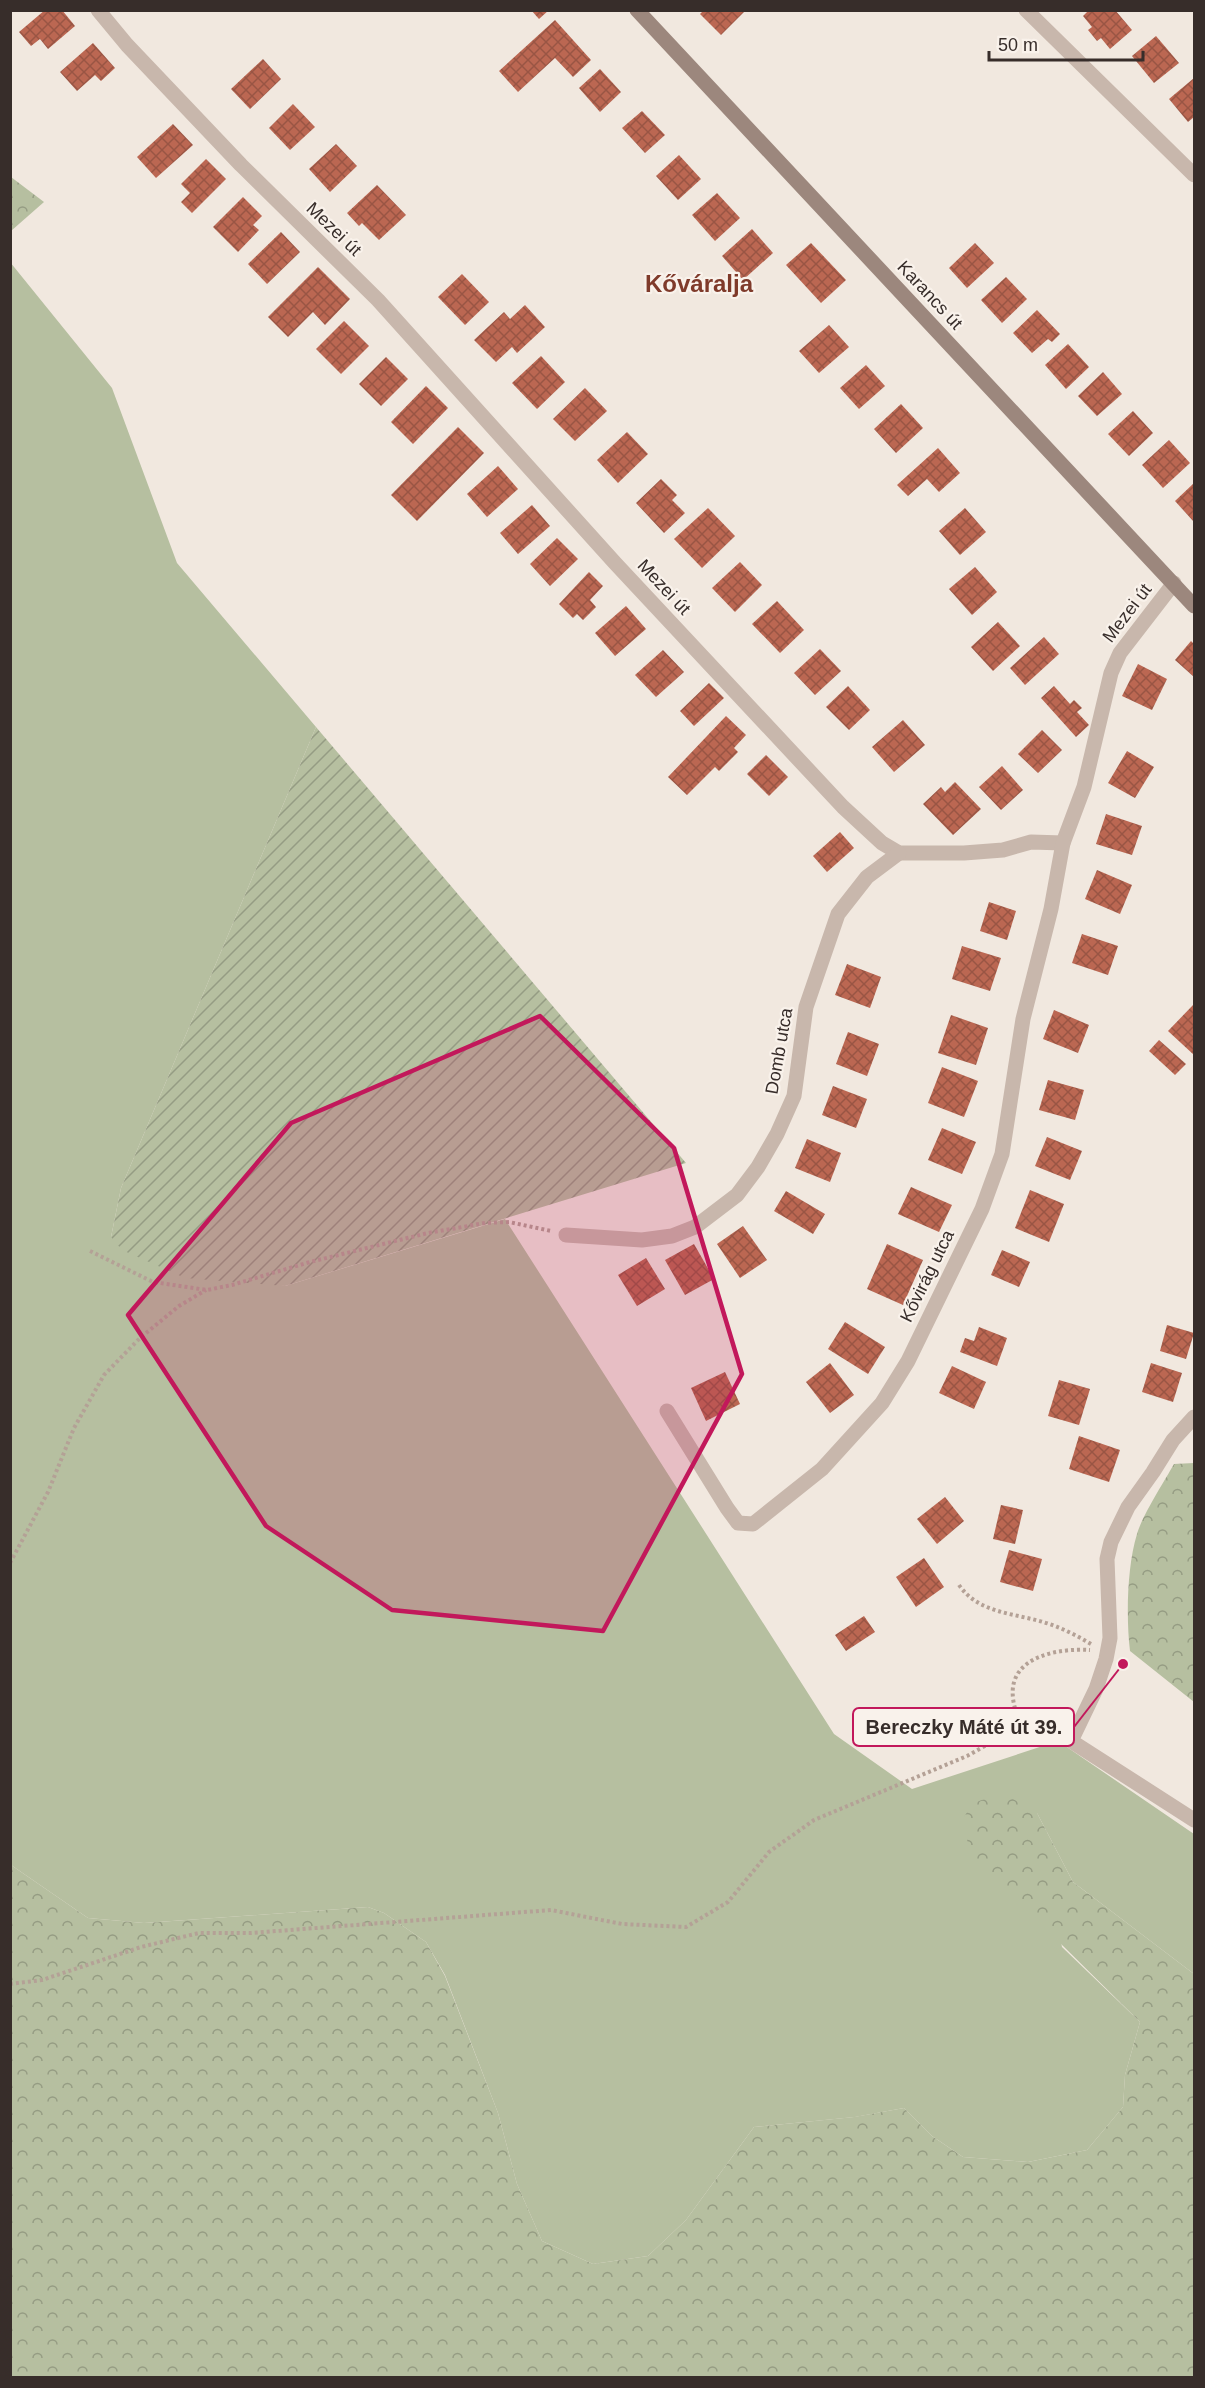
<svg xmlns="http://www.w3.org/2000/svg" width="1205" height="2388" viewBox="0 0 1205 2388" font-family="Arial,sans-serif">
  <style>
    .grass { fill: #b6bfa0 }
    .forest { fill: url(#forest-crowns) }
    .garden { fill: url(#garden-furrows) }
    .building { fill: url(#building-cross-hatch) }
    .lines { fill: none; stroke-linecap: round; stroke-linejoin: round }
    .path { stroke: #b4a196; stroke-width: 4; stroke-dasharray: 3 3; stroke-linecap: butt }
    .minor { stroke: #c8b7ac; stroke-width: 15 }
    .secondary { stroke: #9c877d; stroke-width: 15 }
    .marked { fill: #c2185b; fill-opacity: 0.2; stroke: #c2185b; stroke-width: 4.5; stroke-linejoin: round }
    .labels { text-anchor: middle; stroke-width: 4.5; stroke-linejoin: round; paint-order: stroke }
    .street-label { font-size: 18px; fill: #372d2a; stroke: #f9f2eb }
    .district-label { font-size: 24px; font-weight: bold; fill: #7f3a2a; stroke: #f9f2eb }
    .leader { fill: none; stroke: #c2185b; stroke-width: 2 }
    .callout-dot { fill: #c2185b; stroke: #f9f2eb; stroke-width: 2 }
    .callout { fill: #f9f2eb; stroke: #c2185b; stroke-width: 2 }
    .callout-label { font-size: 20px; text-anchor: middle; font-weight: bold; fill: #372d2a }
  </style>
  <defs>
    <pattern id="forest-crowns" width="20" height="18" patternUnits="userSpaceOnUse" patternTransform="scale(1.5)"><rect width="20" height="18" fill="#b6bfa0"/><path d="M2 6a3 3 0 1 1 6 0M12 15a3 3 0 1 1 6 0" fill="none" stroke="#959c83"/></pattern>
    <pattern id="garden-furrows" width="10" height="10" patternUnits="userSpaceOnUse" patternTransform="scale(1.5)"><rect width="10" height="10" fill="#b6bfa0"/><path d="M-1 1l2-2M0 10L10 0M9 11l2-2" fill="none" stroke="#959c83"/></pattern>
    <pattern id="building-cross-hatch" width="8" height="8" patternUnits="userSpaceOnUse" patternTransform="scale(1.5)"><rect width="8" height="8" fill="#bb6752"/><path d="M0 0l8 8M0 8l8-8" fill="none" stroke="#954"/></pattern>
  </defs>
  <rect width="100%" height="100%" fill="#f1e8df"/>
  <!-- grass -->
  <polygon class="grass" points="10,262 112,388 177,563 316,727 121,1188 111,1237 285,1286 505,1219 834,1734 912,1789 1058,1741 1194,1834 1194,1974 1073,1882 1037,1813 1062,1947 1140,2022 1125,2075 1123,2107 1087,2150 1028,2162 963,2157 932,2136 904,2108 855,2117 754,2127 686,2220 648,2256 593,2264 542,2241 517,2184 498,2113 445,1975 426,1942 384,1913 368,1907 144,1923 88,1918 11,1865"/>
  <!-- forest -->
  <g class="forest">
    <polygon points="11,177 44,202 11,231"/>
    <path d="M1194 1463V1702L1130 1651C1126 1618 1127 1566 1137 1534 1142 1516 1164 1482 1174 1464Z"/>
    <polygon points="1003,1793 1037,1813 1073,1882 1194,1974 1194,2377 11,2377 11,1865 88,1918 144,1923 368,1907 384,1913 426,1942 445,1976 498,2113 517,2184 542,2241 593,2264 648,2256 686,2220 754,2127 854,2117 904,2108 932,2136 963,2157 1028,2162 1087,2150 1123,2107 1125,2075 1140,2022 969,1853 964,1817 973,1803"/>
  </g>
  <!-- garden -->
  <polygon class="garden" points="316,727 686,1163 285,1286 185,1278 122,1250 111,1237 121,1188"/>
  <!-- building -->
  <g class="building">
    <polygon points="45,10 62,10 75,26 48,49 40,39 31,46 19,32"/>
    <polygon points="531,10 549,10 539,19"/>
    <polygon points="704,10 746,10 721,35 700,14"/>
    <polygon points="1089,10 1115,10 1132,30 1110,49 1101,38 1097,41 1088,30 1092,27 1083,16"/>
    <polygon points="555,20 591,60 573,77 555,58 518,92 499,71"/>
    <polygon points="1156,36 1179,63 1154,83 1132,56"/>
    <polygon points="93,43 115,68 101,81 95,75 77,91 60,72"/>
    <polygon points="263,59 281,79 250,109 231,89"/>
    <polygon points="600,69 621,92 600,112 579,88"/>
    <polygon points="1194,78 1194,117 1188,122 1169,99"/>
    <polygon points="293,104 315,127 290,150 269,128"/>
    <polygon points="642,111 665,135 645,153 622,128"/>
    <polygon points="173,124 193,145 156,178 137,157"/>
    <polygon points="336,144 357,166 330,192 309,169"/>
    <polygon points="679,155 701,179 678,200 656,176"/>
    <polygon points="206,159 226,179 192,213 181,202 190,193 181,184"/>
    <polygon points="377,185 406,215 379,240 362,223 359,226 347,213"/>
    <polygon points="717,193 740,218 715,241 692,215"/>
    <polygon points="243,197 262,216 253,225 259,230 238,252 213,227"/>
    <polygon points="752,229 773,253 743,280 722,256"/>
    <polygon points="281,232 300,252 267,284 248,264"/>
    <polygon points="811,243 846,280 821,303 786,265"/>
    <polygon points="975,243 994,263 967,288 949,268"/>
    <polygon points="318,267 350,299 325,325 313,312 288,337 268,317"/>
    <polygon points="462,274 489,302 465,325 438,297"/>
    <polygon points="1006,277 1027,299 1002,323 981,300"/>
    <polygon points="525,305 545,327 517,353 512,347 496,362 474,340 504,312 510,319"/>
    <polygon points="1037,310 1060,334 1052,342 1048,339 1032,353 1013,333"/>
    <polygon points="344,321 369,346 341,374 316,349"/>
    <polygon points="829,325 849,347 819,373 799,351"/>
    <polygon points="1068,344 1089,367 1066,389 1045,365"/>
    <polygon points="541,356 565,382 537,409 512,383"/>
    <polygon points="386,357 408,379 381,406 359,384"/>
    <polygon points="866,365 885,386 859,409 840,388"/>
    <polygon points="1103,372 1122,394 1097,416 1078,396"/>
    <polygon points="426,386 448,408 413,444 391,422"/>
    <polygon points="585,388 607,411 575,441 553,419"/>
    <polygon points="901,404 923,428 896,453 874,429"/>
    <polygon points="1133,411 1153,433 1129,456 1108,434"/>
    <polygon points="458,427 484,453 417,521 391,495"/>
    <polygon points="627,432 648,454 618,483 597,460"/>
    <polygon points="1169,440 1190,463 1163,488 1142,465"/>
    <polygon points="938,448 960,473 939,492 927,479 908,496 897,485"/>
    <polygon points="498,466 518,489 487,517 467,494"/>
    <polygon points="661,479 677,495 672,500 685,513 664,533 636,503"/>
    <polygon points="1194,483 1194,522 1175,501"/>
    <polygon points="532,505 550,526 518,554 500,533"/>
    <polygon points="708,508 735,536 702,568 674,539"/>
    <polygon points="965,508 986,532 960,555 939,531"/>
    <polygon points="557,538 578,559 550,586 530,564"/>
    <polygon points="740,562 762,585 735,612 712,588"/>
    <polygon points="975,567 997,592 972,615 949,589"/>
    <polygon points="589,572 603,586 590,600 596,607 583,620 577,614 573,618 559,604"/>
    <polygon points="777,601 804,630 780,653 752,624"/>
    <polygon points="626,606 646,629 615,656 595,633"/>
    <polygon points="998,622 1020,646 993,671 971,647"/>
    <polygon points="1044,637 1059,654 1025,685 1010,668"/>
    <polygon points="1191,641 1194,644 1194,677 1175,660"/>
    <polygon points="820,649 841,671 815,695 794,673"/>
    <polygon points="663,650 684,672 656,697 635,675"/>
    <polygon points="1138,664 1167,679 1152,710 1122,696"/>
    <polygon points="709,683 724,698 694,726 680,711"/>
    <polygon points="848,686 870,710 849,730 826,707"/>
    <polygon points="1054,686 1070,704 1074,700 1082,708 1077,712 1089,725 1076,737 1041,698"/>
    <polygon points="726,716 746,735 734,748 738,752 719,771 715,767 687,795 668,777"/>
    <polygon points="903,720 925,745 894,772 872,747"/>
    <polygon points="1042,730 1062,750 1038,773 1018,754"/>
    <polygon points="1127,751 1154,767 1135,798 1108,783"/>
    <polygon points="766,755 788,777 769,796 747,774"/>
    <polygon points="1002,766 1023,790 1001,810 979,787"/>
    <polygon points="955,782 981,809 953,835 923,804 941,787 945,792"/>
    <polygon points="1106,814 1142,826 1132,855 1096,844"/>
    <polygon points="840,832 854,848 827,872 813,856"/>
    <polygon points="1097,870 1132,885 1120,914 1085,899"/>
    <polygon points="989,902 1016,911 1007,940 980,931"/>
    <polygon points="1082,934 1118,946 1108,975 1072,963"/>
    <polygon points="962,946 1001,958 990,991 952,979"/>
    <polygon points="847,964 881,977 870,1008 835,995"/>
    <polygon points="1194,1004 1194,1055 1168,1031"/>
    <polygon points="1054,1010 1089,1025 1078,1053 1043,1039"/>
    <polygon points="951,1015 988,1028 976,1065 938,1053"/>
    <polygon points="848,1032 879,1044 867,1076 836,1064"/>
    <polygon points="1159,1040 1186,1064 1175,1075 1149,1051"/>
    <polygon points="942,1067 978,1081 964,1117 928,1103"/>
    <polygon points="1048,1080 1084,1090 1075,1120 1039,1110"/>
    <polygon points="833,1086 867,1099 856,1128 822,1115"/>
    <polygon points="942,1128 976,1142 962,1174 928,1160"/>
    <polygon points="1047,1137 1082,1151 1070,1180 1035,1166"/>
    <polygon points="807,1139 841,1153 830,1182 795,1168"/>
    <polygon points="911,1187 952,1205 939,1232 898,1214"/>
    <polygon points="1030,1190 1064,1204 1049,1242 1015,1228"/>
    <polygon points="786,1191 825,1214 813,1234 774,1211"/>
    <polygon points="743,1226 767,1260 740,1278 717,1244"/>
    <polygon points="694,1244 714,1279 685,1295 665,1260"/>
    <polygon points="887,1244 923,1260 903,1305 867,1289"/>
    <polygon points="1002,1250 1030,1262 1019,1287 991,1275"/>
    <polygon points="646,1258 665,1289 637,1306 618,1275"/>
    <polygon points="845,1322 885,1347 868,1374 828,1349"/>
    <polygon points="1167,1325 1194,1333 1186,1359 1160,1351"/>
    <polygon points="979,1327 1007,1338 997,1366 960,1352 965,1338 974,1341"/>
    <polygon points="830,1363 854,1395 830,1413 806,1382"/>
    <polygon points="1151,1363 1182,1373 1173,1402 1142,1392"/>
    <polygon points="952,1366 986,1382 974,1409 939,1393"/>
    <polygon points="725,1372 740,1404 706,1421 691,1388"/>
    <polygon points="1059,1380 1090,1389 1079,1425 1048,1416"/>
    <polygon points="1079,1436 1120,1450 1109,1482 1069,1469"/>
    <polygon points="945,1497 964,1521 937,1544 917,1519"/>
    <polygon points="1001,1505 1023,1510 1015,1544 993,1539"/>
    <polygon points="1009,1550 1042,1559 1033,1591 1000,1582"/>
    <polygon points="924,1558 944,1587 916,1607 896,1577"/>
    <polygon points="864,1616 875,1632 846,1651 835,1635"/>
  </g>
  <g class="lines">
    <!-- path -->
    <g class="path">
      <polyline points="90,1251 153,1282 207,1290 232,1285 310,1262 428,1233 485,1223 509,1222 551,1231"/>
      <polyline points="10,1563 48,1492 74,1428 104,1375 140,1338 179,1306 206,1290"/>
      <path d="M959 1585C978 1613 1013 1613 1043 1622 1060 1627 1076 1635 1091 1644"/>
      <path d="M1022 1725C1018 1717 1014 1708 1013 1698 1008 1656 1059 1648 1090 1650"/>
      <polyline points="10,1984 42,1980 141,1947 199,1933 251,1933 551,1910 622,1924 686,1927 728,1902 769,1852 814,1820 967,1756 1022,1725 1056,1736"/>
    </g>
    <!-- minor -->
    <g class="minor">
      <polyline points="98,10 127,45 241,165 378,300 615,563 843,807 882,843 899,853 964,853 1003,850 1031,842 1063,843 1084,787 1111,673 1120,653 1174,583"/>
      <polyline points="1026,10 1194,175"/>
      <polyline points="566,1235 642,1240 672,1236 695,1227 737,1195 758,1167 777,1134 794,1096 806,1007 838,914 867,877 899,853"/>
      <polyline points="667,1411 727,1508 738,1523 753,1524 822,1469 882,1403 908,1361 982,1209 1002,1154 1023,1019 1051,909 1063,843"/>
      <polyline points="1194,1417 1173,1440 1153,1472 1128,1507 1111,1542 1107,1559 1110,1638 1106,1659 1096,1689 1071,1741 1194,1820"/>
    </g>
    <!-- secondary -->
    <polyline class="secondary" points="637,10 1194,606"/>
  </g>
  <!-- marked area -->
  <path class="marked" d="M540 1016 674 1148 742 1374 603 1631 392 1610 266 1526 128 1315 291 1123Z"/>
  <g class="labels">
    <!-- street labels -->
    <g class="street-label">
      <text transform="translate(334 229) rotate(44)" y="6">Mezei út</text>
      <text transform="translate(930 295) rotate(47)" y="6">Karancs út</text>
      <text transform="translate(664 587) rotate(47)" y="6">Mezei út</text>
      <text transform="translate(1127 613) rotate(-53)" y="6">Mezei út</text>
      <text transform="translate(779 1051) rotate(-80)" y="6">Domb utca</text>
      <text transform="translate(927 1276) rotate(-64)" y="6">Kővirág utca</text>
    </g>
    <!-- district labels -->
    <g class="district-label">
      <text x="699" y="292">Kőváralja</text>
    </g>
  </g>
  <!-- callouts -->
  <path class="leader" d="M1123 1664L1074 1727"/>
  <circle class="callout-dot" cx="1123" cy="1664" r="6"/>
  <rect class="callout" x="853" y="1708" width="221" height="38" rx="6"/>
  <g class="callout-label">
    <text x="964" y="1734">Bereczky Máté út 39.</text>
  </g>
  <!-- border -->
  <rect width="1205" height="2388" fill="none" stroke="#372d2a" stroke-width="24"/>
  <!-- scale -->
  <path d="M989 51v9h154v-9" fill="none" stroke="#372d2a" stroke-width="3"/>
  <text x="998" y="51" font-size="18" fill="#372d2a" stroke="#f9f2eb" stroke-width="4.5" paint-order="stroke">50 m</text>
</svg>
